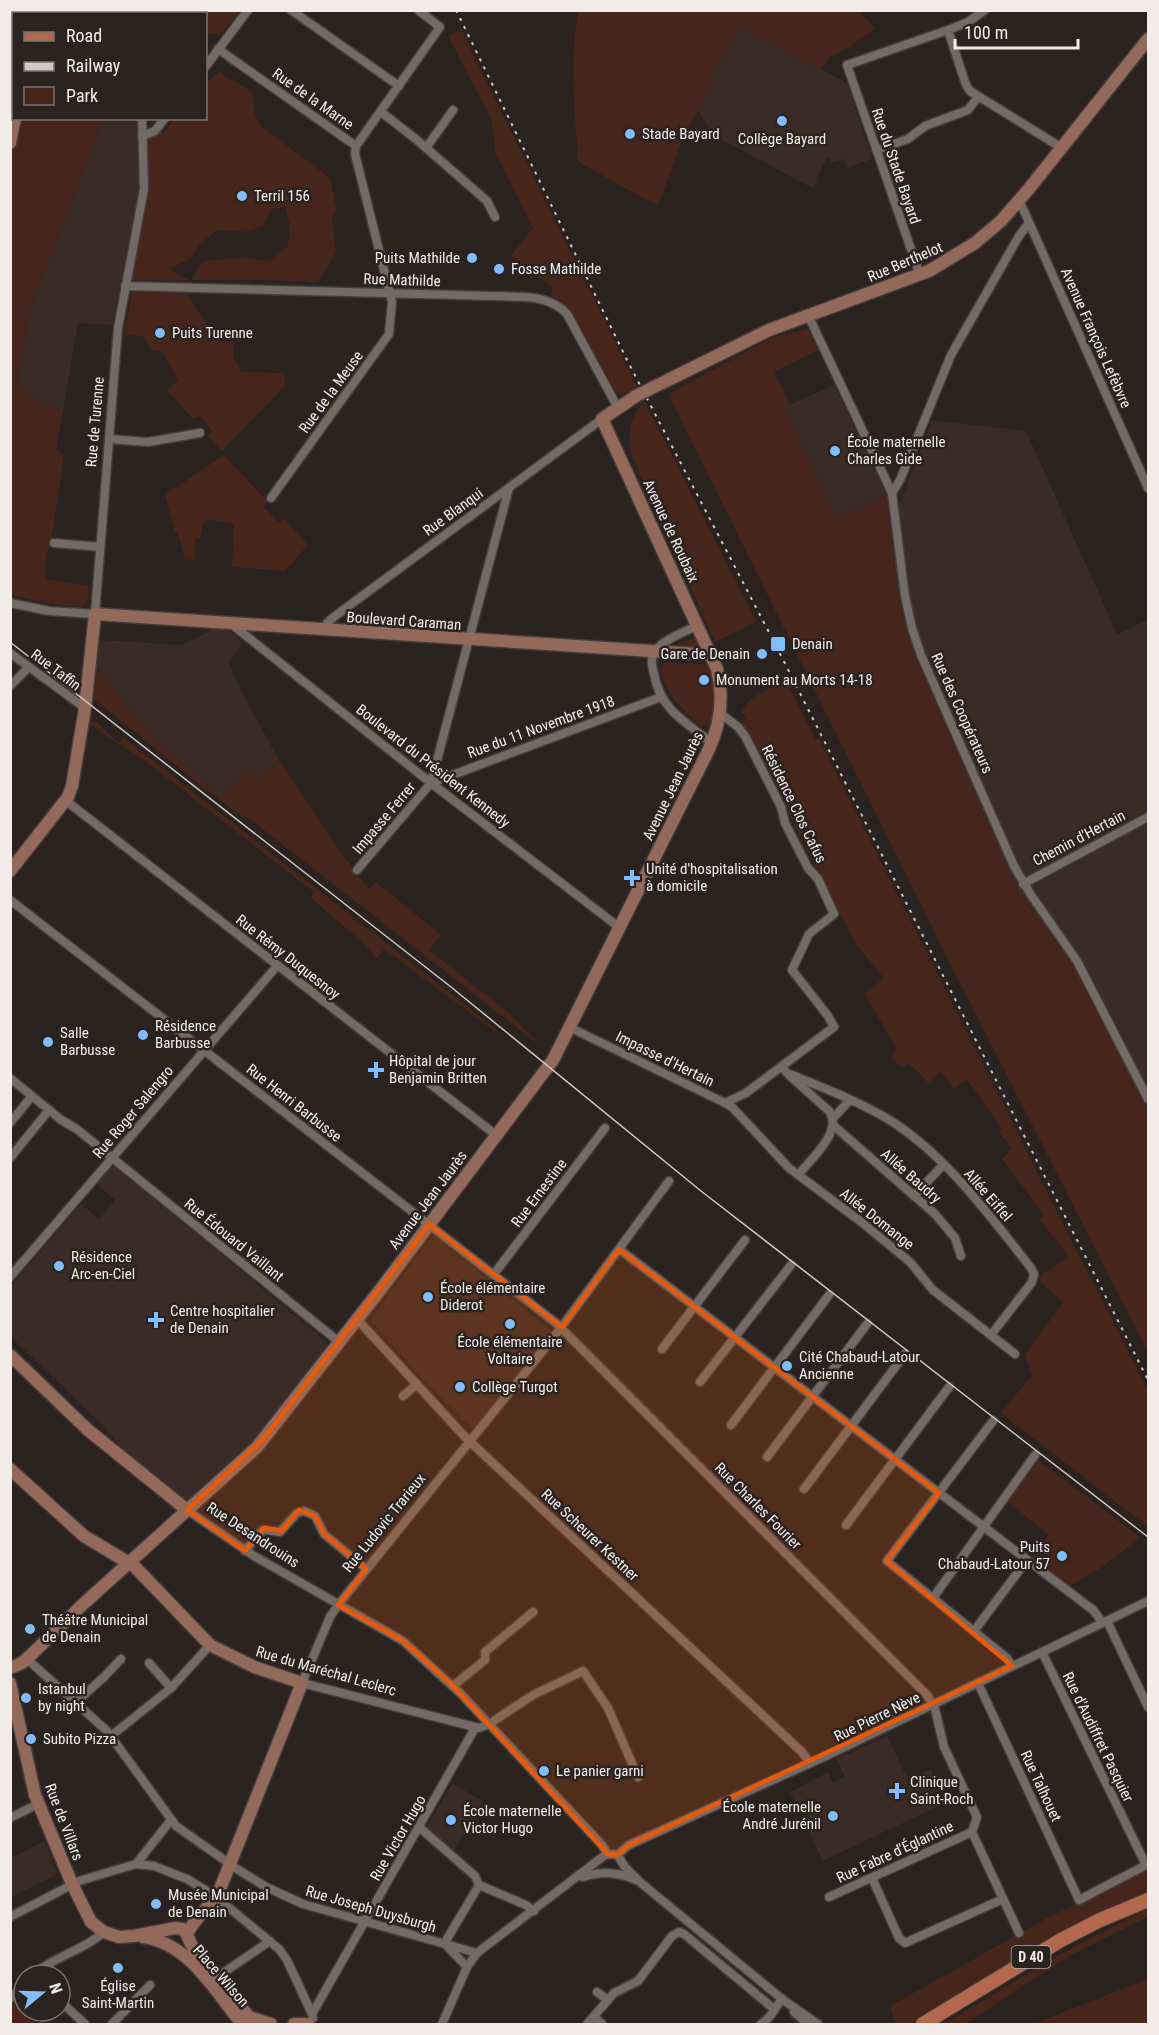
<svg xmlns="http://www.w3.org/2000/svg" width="1159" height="2035" viewBox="0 0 1159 2035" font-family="'Roboto Condensed',sans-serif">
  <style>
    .built { fill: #3a2b26 }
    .green { fill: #46251a; fill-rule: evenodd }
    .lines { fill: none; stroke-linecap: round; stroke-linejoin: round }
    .street-casing { stroke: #453d3b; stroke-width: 11 }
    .secondary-casing { stroke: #453d3b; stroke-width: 15 }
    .primary-casing { stroke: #453d3b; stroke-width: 16 }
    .street { stroke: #736965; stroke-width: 8 }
    .secondary { stroke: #936959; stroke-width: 12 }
    .primary { stroke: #b3684d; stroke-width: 14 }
    .tram { stroke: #cfcac7; stroke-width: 1.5 }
    .rail { stroke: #cfcac7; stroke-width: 2; stroke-dasharray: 3 6; stroke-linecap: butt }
    .secondary-bridge-casing { stroke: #453d3b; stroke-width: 15; stroke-linecap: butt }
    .secondary-bridge { stroke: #936959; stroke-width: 12 }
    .marked { fill: #e8590c; fill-opacity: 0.2; stroke: #e8590c; stroke-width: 4.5; stroke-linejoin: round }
    .poi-dot { fill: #81bdfa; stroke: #2b2320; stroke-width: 2 }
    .labels { text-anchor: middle; stroke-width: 5; stroke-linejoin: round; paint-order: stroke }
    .shield { fill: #2b2320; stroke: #b6b0ad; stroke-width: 1.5 }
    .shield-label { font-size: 14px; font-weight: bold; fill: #f1ecea }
    .street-label { font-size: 15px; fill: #f1ecea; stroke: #2b2320 }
    .poi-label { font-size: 15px; fill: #f1ecea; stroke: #2b2320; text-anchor: start }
  </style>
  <rect width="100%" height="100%" fill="#2b2320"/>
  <!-- built -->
  <g class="built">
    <polygon points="135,11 210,11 206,34 206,14 135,14"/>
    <polygon points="739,26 847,83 872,159 846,168 843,159 834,162 827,158 817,177 814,189 715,136 695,106"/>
    <polygon points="103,119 139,119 139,192 112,325 78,323 63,411 43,404 17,384 29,312"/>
    <polygon points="834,385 887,495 900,503 932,420 1026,431 1117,634 1148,620 1148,1116 1076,970 1014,884 913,651 898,597 887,495 837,519 783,408"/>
    <polygon points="210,627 221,627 229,631 243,642 229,662 238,685 279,760 257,780 247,770 220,796 162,746 140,723 96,666 99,640 180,645 209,632"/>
    <polygon points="115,1167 327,1342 328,1345 258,1436 188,1500 182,1500 163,1487 162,1481 123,1450 104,1427 11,1337 11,1286 81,1204 99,1219 115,1200 97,1184 111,1168"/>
    <polygon points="433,1235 558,1336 476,1433 421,1378 370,1320"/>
    <polygon points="887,1736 908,1780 931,1769 947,1802 823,1861 790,1792 828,1772 833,1782 845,1777 837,1759"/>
    <polygon points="452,1783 483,1801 452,1853 425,1831"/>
    <polygon points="44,1841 58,1874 11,1897 11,1858"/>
  </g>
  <!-- green -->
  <g class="green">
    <polygon points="11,11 135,11 135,14 14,14 14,118 103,119 29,312 17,384 43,404 63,411 56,449 64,455 53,530 45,560 45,579 90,586 87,602 81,607 46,603 11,595"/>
    <polygon points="210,11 210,10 239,11 221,34 206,34"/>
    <path d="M578 11H859L875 28 847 49 830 57 821 70 739 26 710 79 714 82 682 140 658 206 578 162C575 111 569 61 578 11Z"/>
    <polygon points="461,29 638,389 621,394 616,392 573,314 551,295 552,287 511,256 533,228 496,154 491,119 448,36"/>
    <path d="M219 72 252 92 255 116 261 126 329 177 337 209 332 219 336 252 319 282 257 280H120L139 192V126L163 133 175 119 206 118V82ZM285 206 290 226 288 246 269 261 244 258 202 261 191 281 169 269 191 258 201 243 218 230 244 232 264 226 270 210Z"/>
    <polygon points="138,291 187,294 208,326 221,341 234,342 234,359 242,372 284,373 285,386 222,451 208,436 213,432 200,416 192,418 167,390 178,380 162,351 151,350 144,336 124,335 132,292"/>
    <polygon points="808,329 818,350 774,372 790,405 784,409 837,519 887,495 898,597 913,651 1014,884 1076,970 1148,1116 1148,1353 951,965 668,394 774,337"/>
    <path d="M645 403 757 622 715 642 629 449C629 431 630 414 645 403Z"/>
    <polygon points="224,455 268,502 264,507 279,523 284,518 308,545 285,571 232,567 234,524 205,519 200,538 195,539 195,559 185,560 177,531 175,532 165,495"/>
    <polygon points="695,637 701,649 676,649 675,645"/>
    <path d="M666 662 701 664 712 667C716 686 718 704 713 723L702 727C680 708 668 697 660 669Z"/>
    <polygon points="96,666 140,723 162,746 220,796 247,770 257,780 279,760 337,847 369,889 376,882 441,935 429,950 510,1014 543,1048 250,819 243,817 200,785 93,698"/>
    <polygon points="67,678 81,688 76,695 62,684"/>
    <polygon points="786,680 816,740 819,738 1077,1252 1148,1390 1148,1527 1001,1413 1032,1375 1025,1355 1063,1302 1040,1282 1041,1275 1069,1257 1040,1219 1044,1215 1002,1159 1012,1149 999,1132 1002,1129 967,1079 954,1088 941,1072 928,1083 909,1063 902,1068 891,1058 897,1050 865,994 884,978 855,943 742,723 746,717 741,712 750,699"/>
    <path d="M96 721 119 743 123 737 496 1029 497 1033 384 949 377 959C359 935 332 919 311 897L314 892 145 761 90 725 91 722Z"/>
    <polygon points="1035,1458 1140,1537 1104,1566 1067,1587 1030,1559 1049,1535 1004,1499"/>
    <polygon points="1148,1870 1148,1891 1055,1938 981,1980 912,2024 893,2024 895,2023 890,2006 1049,1917"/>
    <polygon points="1148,1908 1148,1917 1071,1955 965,2024 944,2024 1055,1957"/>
    <polygon points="1148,1979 1148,2024 1033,2024"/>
    <polygon points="14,2003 35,2024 11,2024 11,2006"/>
  </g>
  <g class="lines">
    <!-- street casing -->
    <g class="street-casing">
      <g id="street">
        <polyline points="139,10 139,14"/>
        <polyline points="291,10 399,86"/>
        <polyline points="948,30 968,22 985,10"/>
        <polyline points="218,49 356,146 355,154 392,302 389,334 271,498"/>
        <polyline points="206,66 248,10"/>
        <polyline points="381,112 417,140 487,201 495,217"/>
        <polyline points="142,136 155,131 165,118"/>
        <polyline points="356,146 440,27 418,10"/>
        <polyline points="426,148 453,110"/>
        <polyline points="876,150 908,139 925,126 968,110 978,97"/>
        <polyline points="1019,200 1148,488"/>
        <polyline points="920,275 847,65 948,30 966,85 970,91 1062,148"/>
        <path d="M125 286 525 297C541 298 556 302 567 314L618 408"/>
        <polyline points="808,315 892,493 905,596 912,628 921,655 1014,866 1031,895 1077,961 1148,1099"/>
        <polyline points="109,439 148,442 200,433"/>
        <polyline points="892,493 900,480 951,355 1019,236 1029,223"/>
        <polyline points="54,543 100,547"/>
        <polyline points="10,603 49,611 95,614 118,328 144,189 142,118"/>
        <polyline points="230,623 431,783 620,928"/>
        <path d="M698 625C685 632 664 639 655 651 650 658 652 666 654 674 660 709 685 722 712 743"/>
        <polyline points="324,630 327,623 335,616 602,419"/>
        <polyline points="10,653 85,708"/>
        <polyline points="10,686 29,667"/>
        <polyline points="431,783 661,697"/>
        <polyline points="65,800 496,1135"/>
        <polyline points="357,870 431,783 509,488"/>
        <polyline points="1023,884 1148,817"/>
        <polyline points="10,900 556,1323 927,1695 935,1709 944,1747 977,1817 972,1832 1019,1933"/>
        <polyline points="569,1027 725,1103 746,1093 834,1027 828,1016 792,970 809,934 834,914 818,879 808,868 785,823 781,807 745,736 738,727 720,713"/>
        <path d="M782 1067 787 1073C821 1087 856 1100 888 1119 945 1154 990 1216 1031 1268L1034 1274 1032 1282 991 1335"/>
        <path d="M790 1076 829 1111C844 1131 810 1160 798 1175"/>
        <polyline points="10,1078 60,1119 78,1130 339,1342"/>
        <polyline points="725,1103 732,1107 789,1168 860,1221 910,1262 933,1290 1015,1354"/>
        <polyline points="833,1118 850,1100"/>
        <polyline points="10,1123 32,1096"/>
        <polyline points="833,1125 935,1214 955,1238 961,1256"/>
        <polyline points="10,1158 49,1110"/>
        <polyline points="914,1196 943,1165"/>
        <polyline points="619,1249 1093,1610 1103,1623"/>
        <polyline points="494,1274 605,1128"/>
        <polyline points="10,1277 277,966"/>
        <polyline points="357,1319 465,1437 802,1752 810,1763"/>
        <polyline points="662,1349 745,1240"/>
        <polyline points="700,1382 791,1265"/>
        <polyline points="403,1396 417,1384"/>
        <polyline points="993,1421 887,1561 1007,1658 1012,1666"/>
        <polyline points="731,1425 829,1295"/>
        <polyline points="767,1457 867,1324"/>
        <polyline points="804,1489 905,1354"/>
        <polyline points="187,1510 254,1556 403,1641 461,1694 601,1844 608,1854"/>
        <polyline points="846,1525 949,1387"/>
        <polyline points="245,1551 263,1530 280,1532 297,1513 304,1511 315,1516 324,1534 366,1569"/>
        <polyline points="933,1598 1035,1455"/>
        <polyline points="1107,1621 1148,1707"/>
        <polyline points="974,1631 1027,1560"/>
        <polyline points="1042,1652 1146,1865"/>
        <polyline points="27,1659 107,1731 176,1826 237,1869 266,1887 303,1904 477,1953"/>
        <polyline points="149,1663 171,1688"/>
        <polyline points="978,1683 1079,1900 1148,1864"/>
        <polyline points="453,1686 485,1660 485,1652 533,1612"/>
        <polyline points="75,1703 104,1677 121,1659"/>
        <polyline points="111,1736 171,1688 210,1645"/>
        <polyline points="638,1777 608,1708 583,1671 533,1695 489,1724 479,1728 302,1683 330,1617 338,1605 557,1333 669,1181"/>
        <polyline points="10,1818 38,1804"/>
        <polyline points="419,1827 475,1876 479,1885"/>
        <polyline points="617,1855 629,1845 828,1755 1148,1601"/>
        <polyline points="136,1864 171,1820"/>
        <path d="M583 1877C600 1871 619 1872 636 1880"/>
        <polyline points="872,1878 899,1938 905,1943 1003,1899"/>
        <polyline points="829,1897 972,1832"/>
        <polyline points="10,1917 79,1881 136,1864 154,1866 187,1879 216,1897 279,1949 287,1960 312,2014"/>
        <polyline points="444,1944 479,1885 526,1905 534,1911"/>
        <polyline points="447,1946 467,1967"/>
        <path d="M33 1975C54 1956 83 1951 104 1932"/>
        <polyline points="217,1977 270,1941"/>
        <polyline points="10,1999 24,1985"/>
        <polyline points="608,2000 614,1993 638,1981 672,1936 679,1932 684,1934 774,2009"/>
        <polyline points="60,2001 85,2024"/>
        <polyline points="794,2012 808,2024"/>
        <polyline points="594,2017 602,2024"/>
        <polyline points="313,2018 312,2014 475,1728"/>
        <polyline points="112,2024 150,1985"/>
        <polyline points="442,2024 467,1967 477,1953 605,1855 613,1854 618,1856 625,1867 641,1883 782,1999 818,2024"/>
        <polyline points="587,2024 608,2000 597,1992"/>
        <path d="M761 2024C772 2018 774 2008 782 1999"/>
      </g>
    </g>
    <!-- secondary casing -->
    <g class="secondary-casing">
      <g id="secondary">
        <polyline points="36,14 36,10"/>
        <polyline points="10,143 15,118"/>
        <polyline points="670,379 769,330 929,271 975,243 1001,221 1028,190 1148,39"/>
        <polyline points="10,871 68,797 72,786 85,708 95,614 712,655"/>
        <polyline points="10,1355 88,1430 187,1510"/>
        <polyline points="10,1469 84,1536 134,1566 210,1645 254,1667 302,1683 218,1894 193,1924 187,1934"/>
        <path d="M10 1668 22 1663 32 1654 80 1607 257 1447 380 1290 553 1060 709 749C721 723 724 697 717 669L602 419 636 396"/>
        <polyline points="10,1683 35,1795 72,1884 91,1922 104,1932 119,1937 134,1936 175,1928 183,1929 186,1933 193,1948 249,2017 271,2024"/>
        <path d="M143 1937C189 1943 215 1991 242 2024"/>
        <polyline points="294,2024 308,2024"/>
      </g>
    </g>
    <!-- primary casing -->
    <g class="primary-casing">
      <polyline id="primary" points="923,2024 1061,1940 1100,1920 1148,1900"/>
    </g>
    <!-- street -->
    <use href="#street" class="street"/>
    <!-- secondary -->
    <use href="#secondary" class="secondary"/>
    <!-- primary -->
    <use href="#primary" class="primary"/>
    <!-- tram -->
    <polyline class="tram" points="10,642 451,987 701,1191 1148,1537"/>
    <!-- rail -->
    <polyline class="rail" points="456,10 628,362 772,638 1148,1380"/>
    <!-- secondary-bridge casing -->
    <g class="secondary-bridge-casing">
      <polyline id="secondary-bridge" points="636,396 670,379"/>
    </g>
    <!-- secondary-bridge -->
    <use href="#secondary-bridge" class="secondary-bridge"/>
  </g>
  <!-- marked area -->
  <path class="marked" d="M429 1224 562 1327 619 1249 939 1493 887 1561 1012 1666 629 1845 617 1855 608 1854 453 1686 403 1641 338 1605 366 1569 324 1534 315 1516 299 1510 282 1531 264 1528 245 1551 187 1510 264 1438Z"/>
  <!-- markers -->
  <g class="poi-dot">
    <circle cx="782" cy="121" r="6"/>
    <circle cx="630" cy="134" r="6"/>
    <circle cx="242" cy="196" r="6"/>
    <circle cx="472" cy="258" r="6"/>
    <circle cx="499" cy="269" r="6"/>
    <circle cx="160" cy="333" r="6"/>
    <circle cx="835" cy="451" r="6"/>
    <rect x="770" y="636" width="16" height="16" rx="3"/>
    <circle cx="762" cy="654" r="6"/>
    <circle cx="704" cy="680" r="6"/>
    <path d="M629 869h6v6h6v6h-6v6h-6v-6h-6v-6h6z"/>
    <circle cx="143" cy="1035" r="6"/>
    <circle cx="48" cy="1042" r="6"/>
    <path d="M373 1061h6v6h6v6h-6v6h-6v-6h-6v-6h6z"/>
    <circle cx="59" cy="1266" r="6"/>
    <circle cx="428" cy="1297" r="6"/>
    <path d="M153 1311h6v6h6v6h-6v6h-6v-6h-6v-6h6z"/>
    <circle cx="510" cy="1324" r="6"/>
    <circle cx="787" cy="1366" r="6"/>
    <circle cx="460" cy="1387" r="6"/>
    <circle cx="1062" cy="1556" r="6"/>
    <circle cx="30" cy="1629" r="6"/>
    <circle cx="26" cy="1698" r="6"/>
    <circle cx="31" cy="1739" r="6"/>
    <circle cx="544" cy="1771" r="6"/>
    <path d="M894 1782h6v6h6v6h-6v6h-6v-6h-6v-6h6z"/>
    <circle cx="833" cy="1816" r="6"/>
    <circle cx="451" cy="1820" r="6"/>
    <circle cx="156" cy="1904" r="6"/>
    <circle cx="118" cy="1968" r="6"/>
  </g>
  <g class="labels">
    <!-- shield labels -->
    <rect class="shield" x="1011.5" y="1946" width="39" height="22" rx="4.5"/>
    <g class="shield-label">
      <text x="1031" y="1962">D 40</text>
    </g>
    <!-- street labels -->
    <g class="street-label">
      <text transform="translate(313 99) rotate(35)" y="5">Rue de la Marne</text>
      <text transform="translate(896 166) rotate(71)" y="5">Rue du Stade Bayard</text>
      <text transform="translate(905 262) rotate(-23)" y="5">Rue Berthelot</text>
      <text transform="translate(402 280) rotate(2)" y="5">Rue Mathilde</text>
      <text transform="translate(1096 338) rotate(66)" y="5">Avenue François Lefèbvre</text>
      <text transform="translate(331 392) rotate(-54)" y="5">Rue de la Meuse</text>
      <text transform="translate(95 422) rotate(-85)" y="5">Rue de Turenne</text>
      <text transform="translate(453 512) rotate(-36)" y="5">Rue Blanqui</text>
      <text transform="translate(671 531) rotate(65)" y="5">Avenue de Roubaix</text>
      <text transform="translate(404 621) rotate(4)" y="5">Boulevard Caraman</text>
      <text transform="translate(56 670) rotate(37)" y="5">Rue Taffin</text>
      <text transform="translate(962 713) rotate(66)" y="5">Rue des Coopérateurs</text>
      <text transform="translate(541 727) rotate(-20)" y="5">Rue du 11 Novembre 1918</text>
      <text transform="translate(433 766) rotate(38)" y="5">Boulevard du Président Kennedy</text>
      <text transform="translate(673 786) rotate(-64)" y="5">Avenue Jean Jaurès</text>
      <text transform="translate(794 804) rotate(64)" y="5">Résidence Clos Cafus</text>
      <text transform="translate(384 818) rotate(-50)" y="5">Impasse Ferrer</text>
      <text transform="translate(1079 838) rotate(-28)" y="5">Chemin d'Hertain</text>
      <text transform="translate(288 957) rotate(38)" y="5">Rue Rémy Duquesnoy</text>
      <text transform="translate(665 1059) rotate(26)" y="5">Impasse d'Hertain</text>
      <text transform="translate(294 1103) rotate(38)" y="5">Rue Henri Barbusse</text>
      <text transform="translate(133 1112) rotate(-50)" y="5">Rue Roger Salengro</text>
      <text transform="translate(911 1176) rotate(41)" y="5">Allée Baudry</text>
      <text transform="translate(539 1193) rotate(-53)" y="5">Rue Ernestine</text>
      <text transform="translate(988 1195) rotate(49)" y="5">Allée Eiffel</text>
      <text transform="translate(428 1200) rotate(-53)" y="5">Avenue Jean Jaurès</text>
      <text transform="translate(877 1219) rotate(38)" y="5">Allée Domange</text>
      <text transform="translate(234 1240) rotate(39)" y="5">Rue Édouard Vaillant</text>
      <text transform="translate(758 1506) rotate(45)" y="5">Rue Charles Fourier</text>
      <text transform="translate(384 1523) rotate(-51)" y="5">Rue Ludovic Trarieux</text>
      <text transform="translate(253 1535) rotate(33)" y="5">Rue Desandrouins</text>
      <text transform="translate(590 1535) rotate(43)" y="5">Rue Scheurer Kestner</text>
      <text transform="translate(326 1671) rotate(16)" y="5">Rue du Maréchal Leclerc</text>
      <text transform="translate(877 1717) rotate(-26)" y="5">Rue Pierre Nève</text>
      <text transform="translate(1098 1737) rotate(64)" y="5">Rue d'Audiffret Pasquier</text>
      <text transform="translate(1041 1786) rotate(65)" y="5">Rue Talhouet</text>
      <text transform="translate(64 1822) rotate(69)" y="5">Rue de Villars</text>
      <text transform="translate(398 1838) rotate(-60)" y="5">Rue Victor Hugo</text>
      <text transform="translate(895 1852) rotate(-25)" y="5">Rue Fabre d'Églantine</text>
      <text transform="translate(371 1909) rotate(16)" y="5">Rue Joseph Duysburgh</text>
      <text transform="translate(221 1976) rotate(49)" y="5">Place Wilson</text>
    </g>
    <!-- poi labels -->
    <g class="poi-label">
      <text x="642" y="139">Stade Bayard</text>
      <text x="782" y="144" text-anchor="middle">Collège Bayard</text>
      <text x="254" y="201">Terril 156</text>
      <text x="460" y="263" text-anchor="end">Puits Mathilde</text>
      <text x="511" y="274">Fosse Mathilde</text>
      <text x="172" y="338">Puits Turenne</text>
      <text x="847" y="447">École maternelle<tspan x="847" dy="17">Charles Gide</tspan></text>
      <text x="792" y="649">Denain</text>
      <text x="750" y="659" text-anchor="end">Gare de Denain</text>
      <text x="716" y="685">Monument au Morts 14-18</text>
      <text x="646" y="874">Unité d'hospitalisation<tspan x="646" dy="17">à domicile</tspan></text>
      <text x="155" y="1031">Résidence<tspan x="155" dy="17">Barbusse</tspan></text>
      <text x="60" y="1038">Salle<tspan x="60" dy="17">Barbusse</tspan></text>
      <text x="389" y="1066">Hôpital de jour<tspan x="389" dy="17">Benjamin Britten</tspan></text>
      <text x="71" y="1262">Résidence<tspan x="71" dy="17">Arc-en-Ciel</tspan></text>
      <text x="440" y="1293">École élémentaire<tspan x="440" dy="17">Diderot</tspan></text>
      <text x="170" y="1316">Centre hospitalier<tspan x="170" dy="17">de Denain</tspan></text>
      <text x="510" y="1347" text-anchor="middle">École élémentaire<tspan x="510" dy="17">Voltaire</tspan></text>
      <text x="799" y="1362">Cité Chabaud-Latour<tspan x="799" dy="17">Ancienne</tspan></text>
      <text x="472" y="1392">Collège Turgot</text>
      <text x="1050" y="1552" text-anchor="end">Puits<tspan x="1050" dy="17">Chabaud-Latour 57</tspan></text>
      <text x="42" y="1625">Théâtre Municipal<tspan x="42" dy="17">de Denain</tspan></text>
      <text x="38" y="1694">Istanbul<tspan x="38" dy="17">by night</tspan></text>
      <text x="43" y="1744">Subito Pizza</text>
      <text x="556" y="1776">Le panier garni</text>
      <text x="910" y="1787">Clinique<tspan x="910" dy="17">Saint-Roch</tspan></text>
      <text x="821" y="1812" text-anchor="end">École maternelle<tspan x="821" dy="17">André Jurénil</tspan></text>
      <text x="463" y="1816">École maternelle<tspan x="463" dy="17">Victor Hugo</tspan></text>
      <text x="168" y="1900">Musée Municipal<tspan x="168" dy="17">de Denain</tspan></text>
      <text x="118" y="1991" text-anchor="middle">Église<tspan x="118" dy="17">Saint-Martin</tspan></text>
    </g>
  </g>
  <!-- border -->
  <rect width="1159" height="2035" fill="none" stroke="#f1ecea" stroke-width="24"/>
  <!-- legend -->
  <rect x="12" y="12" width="195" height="108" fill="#2b2320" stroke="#7a7371" stroke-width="1.5"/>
  <rect x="24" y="32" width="30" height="9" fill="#b3684d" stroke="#7a7371" stroke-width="1.5"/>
  <text x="66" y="42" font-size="18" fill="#f1ecea">Road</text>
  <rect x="24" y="62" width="30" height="9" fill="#cfcac7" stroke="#7a7371" stroke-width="1.5"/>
  <text x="66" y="72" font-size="18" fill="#f1ecea">Railway</text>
  <rect x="24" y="87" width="30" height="18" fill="#46251a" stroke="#7a7371" stroke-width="1.5"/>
  <text x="66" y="102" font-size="18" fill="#f1ecea">Park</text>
  <!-- north arrow -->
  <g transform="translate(42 1993) rotate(71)"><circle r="28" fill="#2b2320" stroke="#7a7371" stroke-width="1.5"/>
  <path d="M0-4.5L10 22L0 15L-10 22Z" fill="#81bdfa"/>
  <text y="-9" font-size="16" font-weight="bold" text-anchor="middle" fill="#f1ecea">N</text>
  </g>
  <!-- scale -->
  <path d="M955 39v9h123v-9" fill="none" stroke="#f1ecea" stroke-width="3"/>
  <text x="964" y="39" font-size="18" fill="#f1ecea" stroke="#2b2320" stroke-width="4.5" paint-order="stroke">100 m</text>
</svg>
